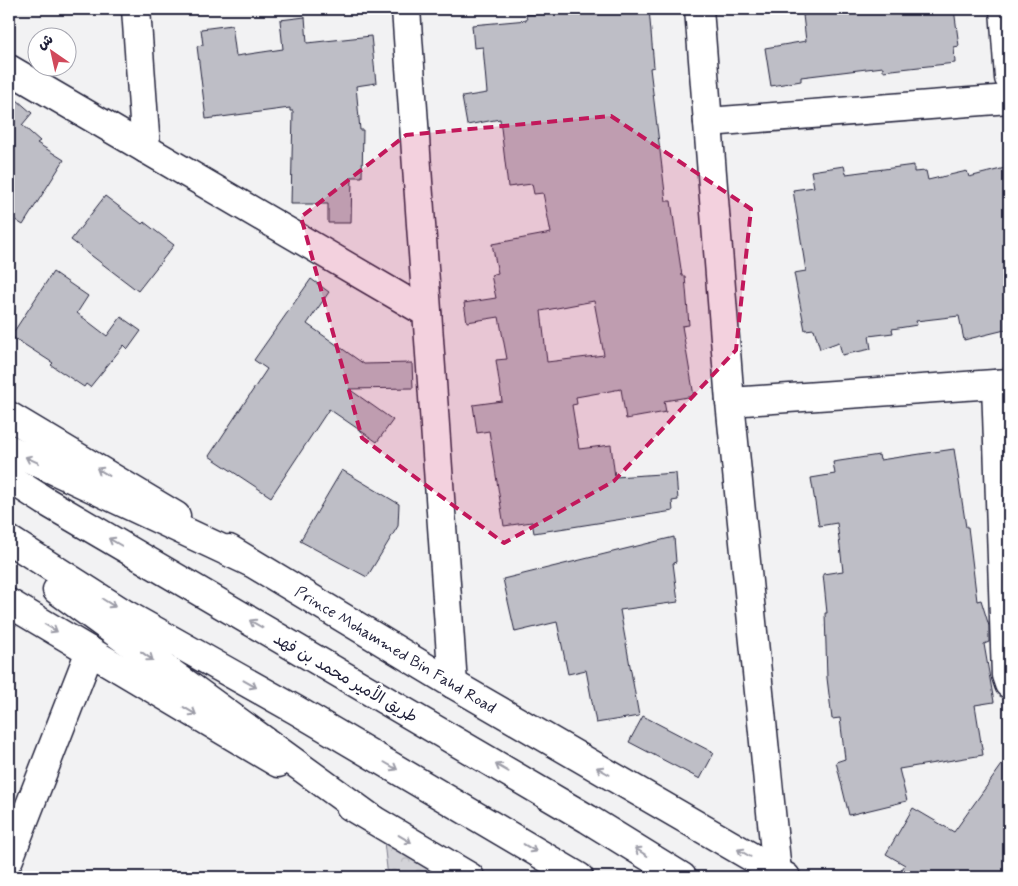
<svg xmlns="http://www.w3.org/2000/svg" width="1018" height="886" viewBox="0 0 1018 886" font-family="Mynerve,'Playpen Sans Arabic',sans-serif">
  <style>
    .park { fill: url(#park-crowns); stroke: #7a7a8a }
    .building { fill: #bebec6; stroke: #22223b; fill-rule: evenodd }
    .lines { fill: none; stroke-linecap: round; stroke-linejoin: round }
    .minor-casing { stroke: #22223b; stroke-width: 31 }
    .major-casing { stroke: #22223b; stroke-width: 31 }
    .highway-casing { stroke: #22223b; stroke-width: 31 }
    .minor { stroke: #fff; stroke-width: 28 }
    .major { stroke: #fff; stroke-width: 28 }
    .highway { stroke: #fff; stroke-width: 28 }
    .oneway { stroke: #9c9ca7 }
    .marked { fill: #c2185b; fill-opacity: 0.2; stroke: #c2185b; stroke-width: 4; stroke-dasharray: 10 6; stroke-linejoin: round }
    .labels { text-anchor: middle; stroke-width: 5; stroke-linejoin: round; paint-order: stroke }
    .street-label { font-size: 16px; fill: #22223b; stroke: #fff }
  </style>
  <defs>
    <pattern id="park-crowns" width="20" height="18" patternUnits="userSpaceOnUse" patternTransform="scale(1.25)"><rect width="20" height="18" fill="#d3d3d8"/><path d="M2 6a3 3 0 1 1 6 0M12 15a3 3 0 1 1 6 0" fill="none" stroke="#b5b5ba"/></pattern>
  </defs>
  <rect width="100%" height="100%" fill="#f2f2f3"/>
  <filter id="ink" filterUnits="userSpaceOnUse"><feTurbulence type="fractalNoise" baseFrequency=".02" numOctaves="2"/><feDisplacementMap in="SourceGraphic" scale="10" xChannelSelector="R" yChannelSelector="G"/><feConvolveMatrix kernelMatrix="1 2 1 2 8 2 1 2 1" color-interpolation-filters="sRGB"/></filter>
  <g filter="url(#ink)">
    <!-- park -->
    <polygon class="park" points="383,833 456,877 388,877"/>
    <!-- building -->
    <g class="building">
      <path d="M569 9H649L654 67 650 68 666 201H671L682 276H685L689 325 682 326 694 396 664 401 666 412 626 419 621 389 576 397 577 404 572 405 579 449 611 445 615 477 676 473 678 500 672 501 673 511 534 533 532 522 504 526 489 431 477 433 473 405 502 401 496 360 507 359 499 317 467 322 464 303 496 298 491 275 498 273 492 244 551 233 543 193 534 194 532 184 508 187 500 119 467 125 462 97 487 93 483 47 474 48 472 25 527 20 526 15 570 11ZM594 301 604 355 547 362 541 311Z"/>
      <polygon points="858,9 954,9 959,46 954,47 955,63 883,71 883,67 801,77 801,81 771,86 765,48 806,41 803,15"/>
      <polygon points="305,17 307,43 371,36 376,83 356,86 360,130 363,130 362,177 352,177 351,223 328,223 328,204 291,204 293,111 290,111 290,108 206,119 197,46 203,45 201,29 232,25 236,56 283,49 280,20"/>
      <polygon points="9,93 32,113 22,125 40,141 37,143 64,160 23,225 9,216"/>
      <polygon points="914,165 914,172 926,171 928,180 967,171 969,177 1005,168 1009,185 1009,329 964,340 959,316 916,321 917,325 892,329 893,333 869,336 871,349 842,355 839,342 820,349 814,329 805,330 794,273 806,271 793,190 814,187 811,171 844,166 846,174"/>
      <polygon points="105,196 142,224 144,222 174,245 138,291 71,240"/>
      <polygon points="53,272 88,296 77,313 107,336 121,317 141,331 128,349 124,345 90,387 86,384 84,387 51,365 53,363 11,336"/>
      <polygon points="311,279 329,292 307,324 364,364 412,363 413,388 349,389 393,420 377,442 329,409 271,497 209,456 267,369 254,360"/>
      <polygon points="954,449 966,527 968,527 977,601 981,600 989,626 989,642 984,644 994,702 975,705 983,755 899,769 907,801 849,815 836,762 845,759 840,718 832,719 827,678 825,613 827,613 823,574 843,571 837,523 819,526 811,478 835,474 833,462 879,455 880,460"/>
      <polygon points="342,470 399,504 398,526 367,577 300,541"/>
      <polygon points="674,537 676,562 673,563 678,602 620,610 639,716 596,723 586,670 568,674 557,622 515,632 503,579"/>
      <polygon points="643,716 714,753 700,779 629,742"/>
      <polygon points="1009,755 1009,877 896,877 905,865 886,854 913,808 954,832"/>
    </g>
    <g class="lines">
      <!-- minor casing -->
      <g class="minor-casing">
        <g id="minor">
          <polyline points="136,9 146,149"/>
          <polyline points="406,9 453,684"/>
          <polyline points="699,9 730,402 777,872"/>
          <polyline points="1004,9 1009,78"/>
          <polyline points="9,69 427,313"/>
          <polyline points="708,122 1009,99"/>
          <polyline points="996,384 1006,675 1009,684"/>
          <polyline points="730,402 1009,383"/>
          <polyline points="9,859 90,651"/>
        </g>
      </g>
      <!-- major casing -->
      <g class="major-casing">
        <g id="major">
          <polyline points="9,416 176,516"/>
          <polyline points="229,549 453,684 786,877"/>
          <polyline points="9,603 278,763"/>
          <polyline points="350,806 470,877"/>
        </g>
      </g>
      <!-- highway casing -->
      <g class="highway-casing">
        <g id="highway">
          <polyline points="9,449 250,562"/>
          <polyline points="9,478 45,501 588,819 682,877"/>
          <polyline points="9,540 125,614 296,710 579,877"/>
          <polyline points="57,590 371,818"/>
        </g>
      </g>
      <!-- minor -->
      <use href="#minor" class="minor"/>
      <!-- major -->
      <use href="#major" class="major"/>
      <!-- highway -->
      <use href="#highway" class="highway"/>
    </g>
    <!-- one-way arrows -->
    <defs><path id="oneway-shaft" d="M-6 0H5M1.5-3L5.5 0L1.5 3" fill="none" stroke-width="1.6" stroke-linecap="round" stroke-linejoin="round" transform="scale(1.25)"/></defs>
    <g class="oneway">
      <use href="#oneway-shaft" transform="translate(32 460) rotate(-155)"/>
      <use href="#oneway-shaft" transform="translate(103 472) rotate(-149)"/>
      <use href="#oneway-shaft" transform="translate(115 542) rotate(-150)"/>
      <use href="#oneway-shaft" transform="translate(109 603) rotate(32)"/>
      <use href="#oneway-shaft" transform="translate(256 624) rotate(-150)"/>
      <use href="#oneway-shaft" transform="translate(51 628) rotate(31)"/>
      <use href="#oneway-shaft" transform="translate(147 656) rotate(36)"/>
      <use href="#oneway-shaft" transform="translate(250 684) rotate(29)"/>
      <use href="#oneway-shaft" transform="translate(190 711) rotate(31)"/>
      <use href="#oneway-shaft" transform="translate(391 766) rotate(30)"/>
      <use href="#oneway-shaft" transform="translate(502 768) rotate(-150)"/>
      <use href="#oneway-shaft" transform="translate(603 771) rotate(-150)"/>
      <use href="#oneway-shaft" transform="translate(405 839) rotate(31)"/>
      <use href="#oneway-shaft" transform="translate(530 848) rotate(31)"/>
      <use href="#oneway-shaft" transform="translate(641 852) rotate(-148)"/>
      <use href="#oneway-shaft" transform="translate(744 853) rotate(-150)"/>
    </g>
  </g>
  <!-- marked area -->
  <path class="marked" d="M611 116 751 209 736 350 614 481 504 543 362 438 301 217 406 135Z"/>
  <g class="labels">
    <!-- street labels -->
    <g class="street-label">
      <text transform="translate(396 649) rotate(31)" y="6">Prince Mohammed Bin Fahd Road</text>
      <text transform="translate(346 677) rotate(30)" y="6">طريق الأمير محمد بن فهد</text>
    </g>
  </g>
  <!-- margin -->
  <rect width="1018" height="886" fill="none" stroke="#fff" stroke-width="30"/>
  <rect x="15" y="15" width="988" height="856" fill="none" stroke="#22223b" stroke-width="2" filter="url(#ink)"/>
  <!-- north arrow -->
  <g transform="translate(52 52) rotate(326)"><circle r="24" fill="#ffffff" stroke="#a7a7b1"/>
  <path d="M0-4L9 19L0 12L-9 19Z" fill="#d1495b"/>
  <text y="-8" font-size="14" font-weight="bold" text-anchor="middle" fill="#22223b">ش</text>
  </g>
</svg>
